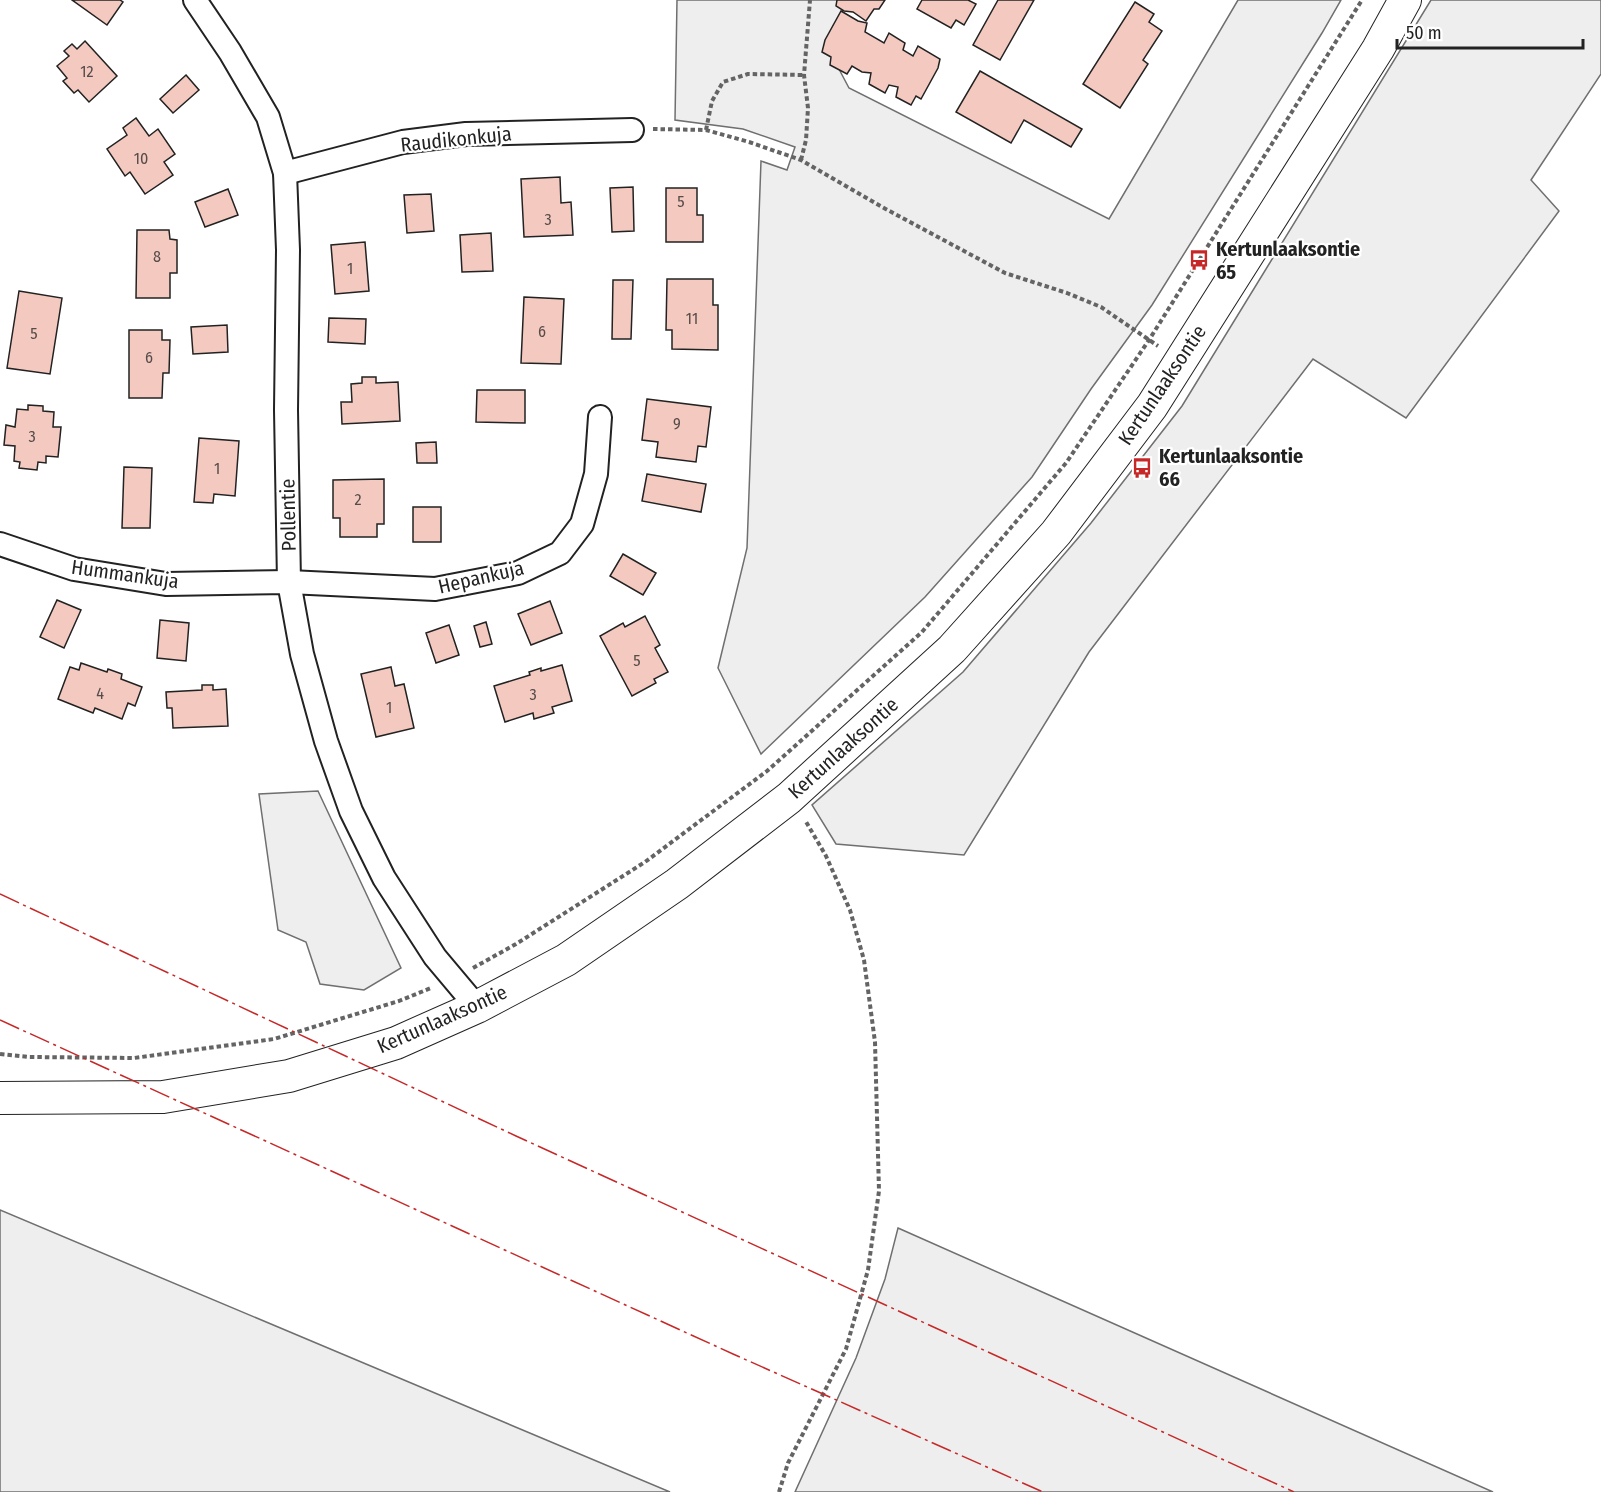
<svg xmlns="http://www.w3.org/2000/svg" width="1601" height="1492" viewBox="0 0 1601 1492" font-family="'Fira Sans Condensed',sans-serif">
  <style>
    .green { fill: #eee; stroke: #6f6f6f; stroke-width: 1.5 }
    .building { fill: #f3c9c0; stroke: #222; stroke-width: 1.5 }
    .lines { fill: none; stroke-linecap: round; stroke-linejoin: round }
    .street-casing { stroke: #222; stroke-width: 26 }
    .secondary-casing { stroke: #222; stroke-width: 34 }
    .path { stroke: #646464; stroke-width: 4; stroke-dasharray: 4.5 3; stroke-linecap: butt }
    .street { stroke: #fff; stroke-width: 22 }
    .secondary { stroke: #fff; stroke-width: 32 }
    .power { stroke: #c62828; stroke-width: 1.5; stroke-dasharray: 21 4.5 3 4.5; stroke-linecap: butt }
    .labels { text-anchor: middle; stroke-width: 4.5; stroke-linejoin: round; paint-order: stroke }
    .number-label { font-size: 16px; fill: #564c4a }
    .street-label { font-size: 20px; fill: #222; stroke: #fff }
    .poi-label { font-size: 20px; font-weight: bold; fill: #222; stroke: #fff; text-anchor: start }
  </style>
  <rect width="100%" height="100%" fill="#fff"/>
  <!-- green -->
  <g class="green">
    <polygon points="677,0 845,0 831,54 849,88 1109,219 1238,0 1341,0 1322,33 1152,305 1091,389 1032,477 925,597 761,754 718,668 747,548 761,161 787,170 795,147 743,129 675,120"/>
    <polygon points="1431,0 1601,0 1601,74 1531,180 1559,211 1406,418 1313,359 1089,652 964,855 836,844 812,805 963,672 1091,523 1182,406"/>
    <polygon points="318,791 401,968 364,990 320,984 306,942 278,930 259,794"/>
    <polygon points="0,1210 670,1492 0,1492"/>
    <polygon points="898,1228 1493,1492 795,1492 856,1358 885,1279"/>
  </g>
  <!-- building -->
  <g class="building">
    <polygon points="72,0 120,0 123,2 107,25"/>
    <polygon points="837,0 885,0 879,9 874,9 866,21 853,12 844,11 836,6"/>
    <polygon points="922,0 968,0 976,4 964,25 956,20 951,28 917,9"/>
    <polygon points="998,0 1034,0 1000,60 973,45"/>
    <polygon points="1135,2 1154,14 1149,22 1162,31 1143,60 1148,64 1120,108 1083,84"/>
    <polygon points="841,11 858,21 867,23 865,32 884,43 889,33 905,43 903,50 913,56 918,46 940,59 938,68 921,99 916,96 911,105 896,97 898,87 889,85 885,93 869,84 871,73 862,72 852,66 847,74 830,65 831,57 822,52 825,40"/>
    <polygon points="85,41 117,76 89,102 78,90 74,93 63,81 67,78 57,66 69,56 64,51 72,44 77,49"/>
    <polygon points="980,71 1082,129 1071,147 1024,120 1011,143 956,112"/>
    <polygon points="186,75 199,90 173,113 160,99"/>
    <polygon points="136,118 149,136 158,129 175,154 164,162 173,175 145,194 130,172 125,176 107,149 127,135 123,128"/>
    <polygon points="560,177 561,203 571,202 573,235 524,237 521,179"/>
    <polygon points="633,187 634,231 612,232 610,188"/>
    <polygon points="666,188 697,188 697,215 703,215 703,242 666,242"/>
    <polygon points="228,189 238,215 205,227 195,202"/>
    <polygon points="431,194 434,231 407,233 404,195"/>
    <polygon points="137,230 169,230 170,239 177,240 177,273 170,273 170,298 136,298"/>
    <polygon points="491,233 493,271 462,272 460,235"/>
    <polygon points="365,242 369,291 335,294 331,245"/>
    <polygon points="667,279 713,279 713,305 718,305 718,350 672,349 672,330 666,330"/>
    <polygon points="613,280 633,280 631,339 612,339"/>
    <polygon points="19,291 62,298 50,374 7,368"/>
    <polygon points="524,297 564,299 561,364 521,363"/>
    <polygon points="329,318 366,319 365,344 328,342"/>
    <polygon points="227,325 228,352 193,354 191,327"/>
    <polygon points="129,330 162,330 162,340 170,340 169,373 163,373 162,398 129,398"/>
    <polygon points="362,377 376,377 376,383 398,382 400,421 342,424 341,402 352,402 351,384 362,383"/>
    <polygon points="477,390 525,390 525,423 476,422"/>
    <polygon points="647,399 711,407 706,447 698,446 696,462 656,457 658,442 642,440"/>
    <polygon points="28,405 43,406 43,411 54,412 53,427 61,427 58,457 46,456 46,463 38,462 37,470 19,468 20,462 14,461 15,446 4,445 6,425 15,427 17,409 28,410"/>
    <polygon points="199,438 239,441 235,496 214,494 213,503 194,502"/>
    <polygon points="436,442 437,463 417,463 416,443"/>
    <polygon points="124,467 152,468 150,528 122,528"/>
    <polygon points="647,474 706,484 701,512 642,501"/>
    <polygon points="384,479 384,524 377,524 377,537 340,537 340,518 333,518 333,480"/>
    <rect x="413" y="507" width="28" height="35"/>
    <polygon points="623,554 656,573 643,595 610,576"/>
    <polygon points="57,600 81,610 64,648 40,637"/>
    <polygon points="550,601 562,633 531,645 518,614"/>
    <polygon points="645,616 660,645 655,648 668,672 654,679 656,683 632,696 600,636 623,623 625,627"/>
    <polygon points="160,620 189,623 186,661 157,658"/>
    <polygon points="486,622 492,644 480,647 474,626"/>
    <polygon points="449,625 459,655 436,663 426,633"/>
    <polygon points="81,663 107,672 108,669 122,674 121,679 142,687 135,706 128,703 122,719 95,708 93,713 58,699 70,667 79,670"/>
    <polygon points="562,665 572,701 552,707 554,713 534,719 533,713 505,722 494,686 530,675 529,672 541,668 541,671"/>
    <polygon points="391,667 395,686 404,684 414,728 376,737 361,674"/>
    <polygon points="202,685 213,685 213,690 226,689 228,726 173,728 172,708 167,708 166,692 202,690"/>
  </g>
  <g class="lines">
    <!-- street casing -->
    <g class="street-casing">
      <g id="street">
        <polyline points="195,0 230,52 268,117 285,173 288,250 286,410 289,582 302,654 326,741 351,811 384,878 435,957 477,1007"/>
        <polyline points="285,173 403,142 466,134 632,130"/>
        <polyline points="0,544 74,569 166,584 289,582 435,589 518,573 560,553 582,524 596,474 600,417"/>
      </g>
    </g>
    <!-- secondary casing -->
    <g class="secondary-casing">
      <polyline id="secondary" points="0,1098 163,1097 289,1076 396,1043 477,1007 566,960 677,884 789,798 952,649 1056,533 1152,406 1378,49 1405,0"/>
    </g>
    <!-- path -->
    <g class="path">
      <polyline points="653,129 706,130 749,142 801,160 882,207 1005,273 1067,293 1101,307 1158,346"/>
      <polyline points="706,130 712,101 723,82 748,74 804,75"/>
      <polyline points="801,160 806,140 808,108 804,75 810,0"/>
      <polyline points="473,968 516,944 645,862 767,771 922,632 1066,463 1149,340 1362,0"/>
      <polyline points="0,1054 29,1057 134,1058 274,1039 399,1001 431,988"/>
      <polyline points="779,1492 788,1463 846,1349 868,1270 879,1191 875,1042 864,960 850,910 826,856 805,820"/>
    </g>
    <!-- street -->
    <use href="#street" class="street"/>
    <!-- secondary -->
    <use href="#secondary" class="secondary"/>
    <!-- power -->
    <g class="power">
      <polyline points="0,894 516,1136 1294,1492"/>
      <polyline points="0,1020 733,1354 1043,1492"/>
    </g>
  </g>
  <!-- icons -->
  <defs>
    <g id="bus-bare" transform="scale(1.62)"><path d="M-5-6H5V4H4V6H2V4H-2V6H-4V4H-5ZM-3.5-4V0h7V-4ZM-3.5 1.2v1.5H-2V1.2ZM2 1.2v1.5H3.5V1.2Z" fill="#c62828" stroke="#fff" stroke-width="2.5" paint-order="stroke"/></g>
  </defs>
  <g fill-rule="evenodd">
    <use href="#bus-bare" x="1199" y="260"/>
    <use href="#bus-bare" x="1142" y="468"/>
  </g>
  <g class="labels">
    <!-- number labels -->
    <g class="number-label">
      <text x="87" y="77">12</text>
      <text x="141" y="164">10</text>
      <text x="681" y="207">5</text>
      <text x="548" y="225">3</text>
      <text x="157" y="262">8</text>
      <text x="350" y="274">1</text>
      <text x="692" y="324">11</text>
      <text x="542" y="337">6</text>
      <text x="34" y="339">5</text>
      <text x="149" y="363">6</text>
      <text x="677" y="429">9</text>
      <text x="32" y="442">3</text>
      <text x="217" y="474">1</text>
      <text x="358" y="505">2</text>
      <text x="637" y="666">5</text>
      <text x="100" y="699">4</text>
      <text x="533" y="700">3</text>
      <text x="389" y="713">1</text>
    </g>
    <!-- street labels -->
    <g class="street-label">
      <text transform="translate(456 139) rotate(-6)" y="7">Raudikonkuja</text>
      <text transform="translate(1162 385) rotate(-56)" y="7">Kertunlaaksontie</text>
      <text transform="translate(288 515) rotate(-91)" y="7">Pollentie</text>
      <text transform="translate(125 574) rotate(8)" y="7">Hummankuja</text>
      <text transform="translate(481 577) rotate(-13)" y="7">Hepankuja</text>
      <text transform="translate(843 748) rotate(-42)" y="7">Kertunlaaksontie</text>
      <text transform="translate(442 1019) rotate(-24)" y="7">Kertunlaaksontie</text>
    </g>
    <!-- poi labels -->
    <g class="poi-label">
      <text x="1216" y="256">Kertunlaaksontie<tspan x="1216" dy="23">65</tspan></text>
      <text x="1159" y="463">Kertunlaaksontie<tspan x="1159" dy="23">66</tspan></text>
    </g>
  </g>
  <!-- scale -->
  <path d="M1397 39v9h186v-9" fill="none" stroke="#222222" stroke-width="3"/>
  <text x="1406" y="39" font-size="18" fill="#222222" stroke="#ffffff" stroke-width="4.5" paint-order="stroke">50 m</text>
</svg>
